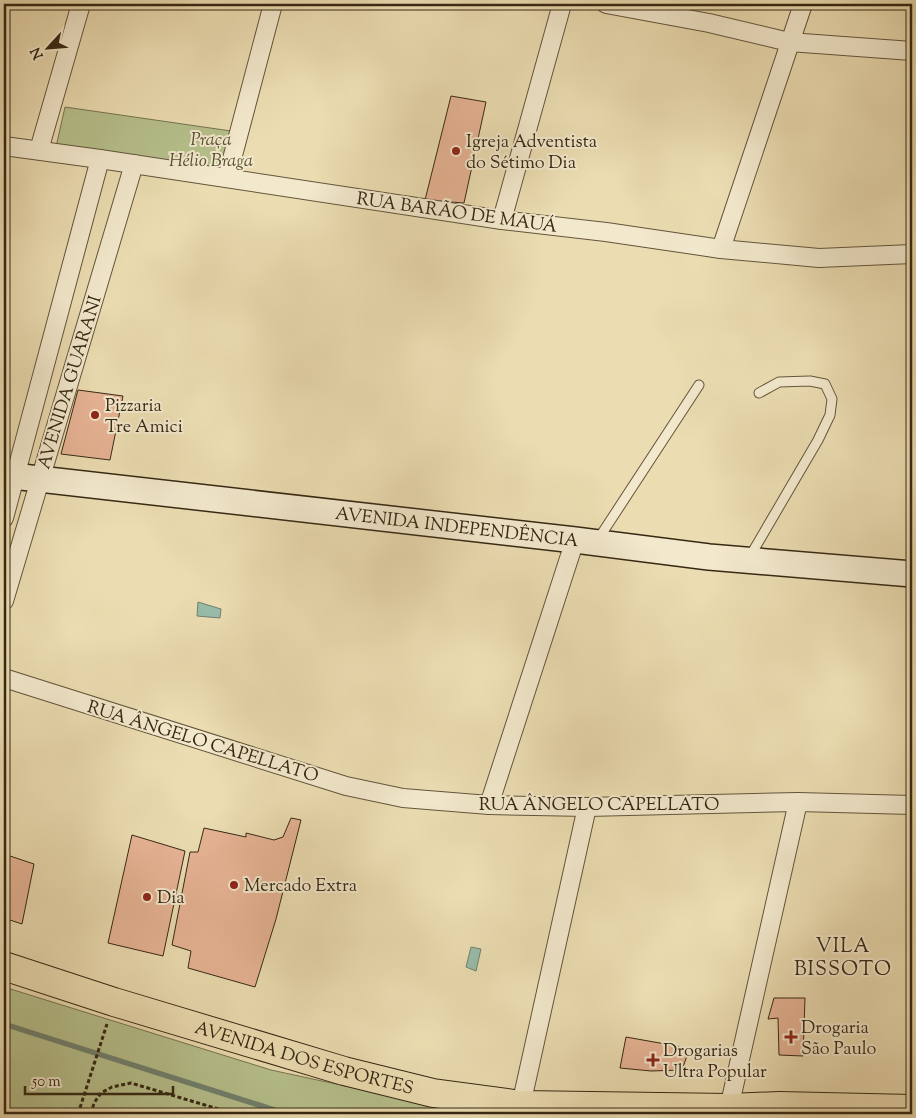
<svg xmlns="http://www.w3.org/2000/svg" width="916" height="1118" viewBox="0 0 916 1118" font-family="'Sorts Mill Goudy',serif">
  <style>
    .green { fill: #b6c08c; stroke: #767450 }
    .water { fill: #98bcaa; stroke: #71816e }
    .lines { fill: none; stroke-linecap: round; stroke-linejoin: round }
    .stream { stroke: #71816e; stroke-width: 5.5 }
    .building { fill: #e6b394; stroke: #362814 }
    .service-casing { stroke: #63553b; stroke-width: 11 }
    .minor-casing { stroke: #63553b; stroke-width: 20 }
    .secondary-casing { stroke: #362814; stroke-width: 28 }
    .primary-casing { stroke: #362814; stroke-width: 30 }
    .path { stroke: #362814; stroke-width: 3; stroke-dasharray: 4 2.5; stroke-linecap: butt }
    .service { stroke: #f2e8cc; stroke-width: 9 }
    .minor { stroke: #f2e8cc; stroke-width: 18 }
    .secondary { stroke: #f2e8cc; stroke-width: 25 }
    .primary { stroke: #ebdcb1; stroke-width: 28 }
    .poi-dot { fill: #8f2418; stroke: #f2e8cc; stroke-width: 2 }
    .labels { text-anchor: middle; stroke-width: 4; stroke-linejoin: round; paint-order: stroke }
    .park-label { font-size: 18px; font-style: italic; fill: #564e32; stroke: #f2e8cc }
    .poi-label { font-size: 18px; fill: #362814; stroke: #f2e8cc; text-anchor: start }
    .street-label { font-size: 18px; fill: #362814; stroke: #f2e8cc }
    .quarter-label { font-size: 20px; letter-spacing: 1px; fill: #362814; stroke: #f2e8cc }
  </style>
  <rect width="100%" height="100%" fill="#ebdcb1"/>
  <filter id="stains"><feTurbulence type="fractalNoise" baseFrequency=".004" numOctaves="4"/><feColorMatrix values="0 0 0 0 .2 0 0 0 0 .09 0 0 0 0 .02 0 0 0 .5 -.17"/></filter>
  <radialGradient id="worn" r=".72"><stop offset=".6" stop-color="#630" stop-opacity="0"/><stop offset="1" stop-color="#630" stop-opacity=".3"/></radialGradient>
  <!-- green -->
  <g class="green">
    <polygon points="65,107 238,132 227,173 56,147"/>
    <polygon points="4,987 271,1070 475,1114 4,1114"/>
  </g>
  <!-- water -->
  <g class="water">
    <polygon points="198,602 221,609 220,618 197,616"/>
    <polygon points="471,947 481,949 476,971 466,967"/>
  </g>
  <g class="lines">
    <!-- stream -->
    <polyline class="stream" points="4,1024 287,1114"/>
  </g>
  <!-- building -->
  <g class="building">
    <polygon points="451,96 486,102 464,203 425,200"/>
    <polygon points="78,390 123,396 110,460 61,454"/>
    <polygon points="291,818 301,820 276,919 255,987 188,968 191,951 172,945 190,852 198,852 204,828 246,837 246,833 274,840 283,837"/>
    <polygon points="132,835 185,851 163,956 108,943"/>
    <polygon points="4,854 34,864 22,924 4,918"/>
    <polygon points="774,998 805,998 803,1056 779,1055 778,1018 768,1019"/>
    <polygon points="626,1037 682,1047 688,1053 682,1070 651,1071 620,1068"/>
  </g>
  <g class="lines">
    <!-- service casing -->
    <g class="service-casing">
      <g id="service">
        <polyline points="597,541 699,385"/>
        <polyline points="749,558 818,440 830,415 832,399 825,384 810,381 779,382 759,393"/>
      </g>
    </g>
    <!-- minor casing -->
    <g class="minor-casing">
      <g id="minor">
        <polyline points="606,4 709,23 789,42 912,51"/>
        <polyline points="4,146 100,159 502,220 606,232 721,249 819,258 912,254"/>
        <polyline points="39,150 81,4"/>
        <polyline points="227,178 273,4"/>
        <polyline points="502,220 562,4"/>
        <polyline points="721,249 803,4"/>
        <polyline points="4,518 100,159"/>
        <polyline points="4,601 134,164"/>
        <polyline points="4,678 346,786 403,798 489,805 587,807 798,802 912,805"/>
        <polyline points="489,805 575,540"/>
        <polyline points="521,1105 587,807"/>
        <polyline points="729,1108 798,802"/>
      </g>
    </g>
    <!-- secondary casing -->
    <g class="secondary-casing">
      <g id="secondary">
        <path id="s1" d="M4 475 575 540 709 557 912 574"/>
      </g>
    </g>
    <!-- primary casing -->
    <g class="primary-casing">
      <g id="primary">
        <path id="s2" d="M4 966 114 1002 344 1071 433 1093 521 1105 729 1108 779 1106 912 1109"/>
      </g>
    </g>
    <!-- path -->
    <g class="path">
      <polyline points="78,1114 107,1024"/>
      <polyline points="91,1114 94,1103 101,1093 112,1087 131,1083 235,1114"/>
    </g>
    <!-- service -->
    <use href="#service" class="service"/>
    <!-- minor -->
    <use href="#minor" class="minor"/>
    <!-- secondary -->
    <use href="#secondary" class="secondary"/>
    <!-- primary -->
    <use href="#primary" class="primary"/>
  </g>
  <!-- markers -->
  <g class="poi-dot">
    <circle cx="456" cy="151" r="5"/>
    <circle cx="95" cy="415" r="5"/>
    <circle cx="234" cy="885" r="5"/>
    <circle cx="147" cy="897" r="5"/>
    <path d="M788.5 1029.5h5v5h5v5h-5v5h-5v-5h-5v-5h5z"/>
    <path d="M650.5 1052.5h5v5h5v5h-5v5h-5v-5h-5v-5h5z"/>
  </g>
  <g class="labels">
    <!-- park labels -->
    <g class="park-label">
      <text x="211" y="145">Praça<tspan x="211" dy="21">Hélio Braga</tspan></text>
    </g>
    <!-- poi labels -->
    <g class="poi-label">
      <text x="466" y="147">Igreja Adventista<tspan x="466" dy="21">do Sétimo Dia</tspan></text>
      <text x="105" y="411">Pizzaria<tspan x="105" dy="21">Tre Amici</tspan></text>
      <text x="244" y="891">Mercado Extra</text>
      <text x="157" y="903">Dia</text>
      <text x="801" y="1033">Drogaria<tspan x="801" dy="21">São Paulo</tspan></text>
      <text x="663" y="1056">Drogarias<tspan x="663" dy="21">Ultra Popular</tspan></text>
    </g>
    <!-- street labels -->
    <g class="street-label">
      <text transform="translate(457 212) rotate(8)" y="6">RUA BARÃO DE MAUÁ</text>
      <text transform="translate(69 382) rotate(-73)" y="6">AVENIDA GUARANI</text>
      <text dy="6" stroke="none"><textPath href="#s1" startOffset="456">AVENIDA INDEPENDÊNCIA</textPath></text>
      <text transform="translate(203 741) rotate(17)" y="6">RUA ÂNGELO CAPELLATO</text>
      <text x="599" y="810">RUA ÂNGELO CAPELLATO</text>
      <text dy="6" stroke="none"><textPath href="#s2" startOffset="314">AVENIDA DOS ESPORTES</textPath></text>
    </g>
    <!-- quarter labels -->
    <g class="quarter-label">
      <text x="843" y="952">VILA<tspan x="843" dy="23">BISSOTO</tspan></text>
    </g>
  </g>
  <!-- margin -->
  <rect width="916" height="1118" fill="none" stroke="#ebdcb1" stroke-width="20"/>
  <rect x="5" y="5" width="906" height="1108" fill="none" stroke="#362814" stroke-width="2.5"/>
  <rect x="10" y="10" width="896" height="1098" fill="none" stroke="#362814"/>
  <!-- north arrow -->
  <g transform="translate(48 48) rotate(244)" stroke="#f2e8cc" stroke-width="4" paint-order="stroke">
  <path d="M0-4L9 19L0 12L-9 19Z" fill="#362814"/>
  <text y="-8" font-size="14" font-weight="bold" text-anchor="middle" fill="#362814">N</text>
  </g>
  <!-- scale -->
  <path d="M25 1086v8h148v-8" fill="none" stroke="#362814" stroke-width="2.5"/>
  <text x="32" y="1086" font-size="15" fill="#362814" stroke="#f2e8cc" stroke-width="4" paint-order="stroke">50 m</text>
  <rect width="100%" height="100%" filter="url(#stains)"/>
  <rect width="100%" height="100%" fill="url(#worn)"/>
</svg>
